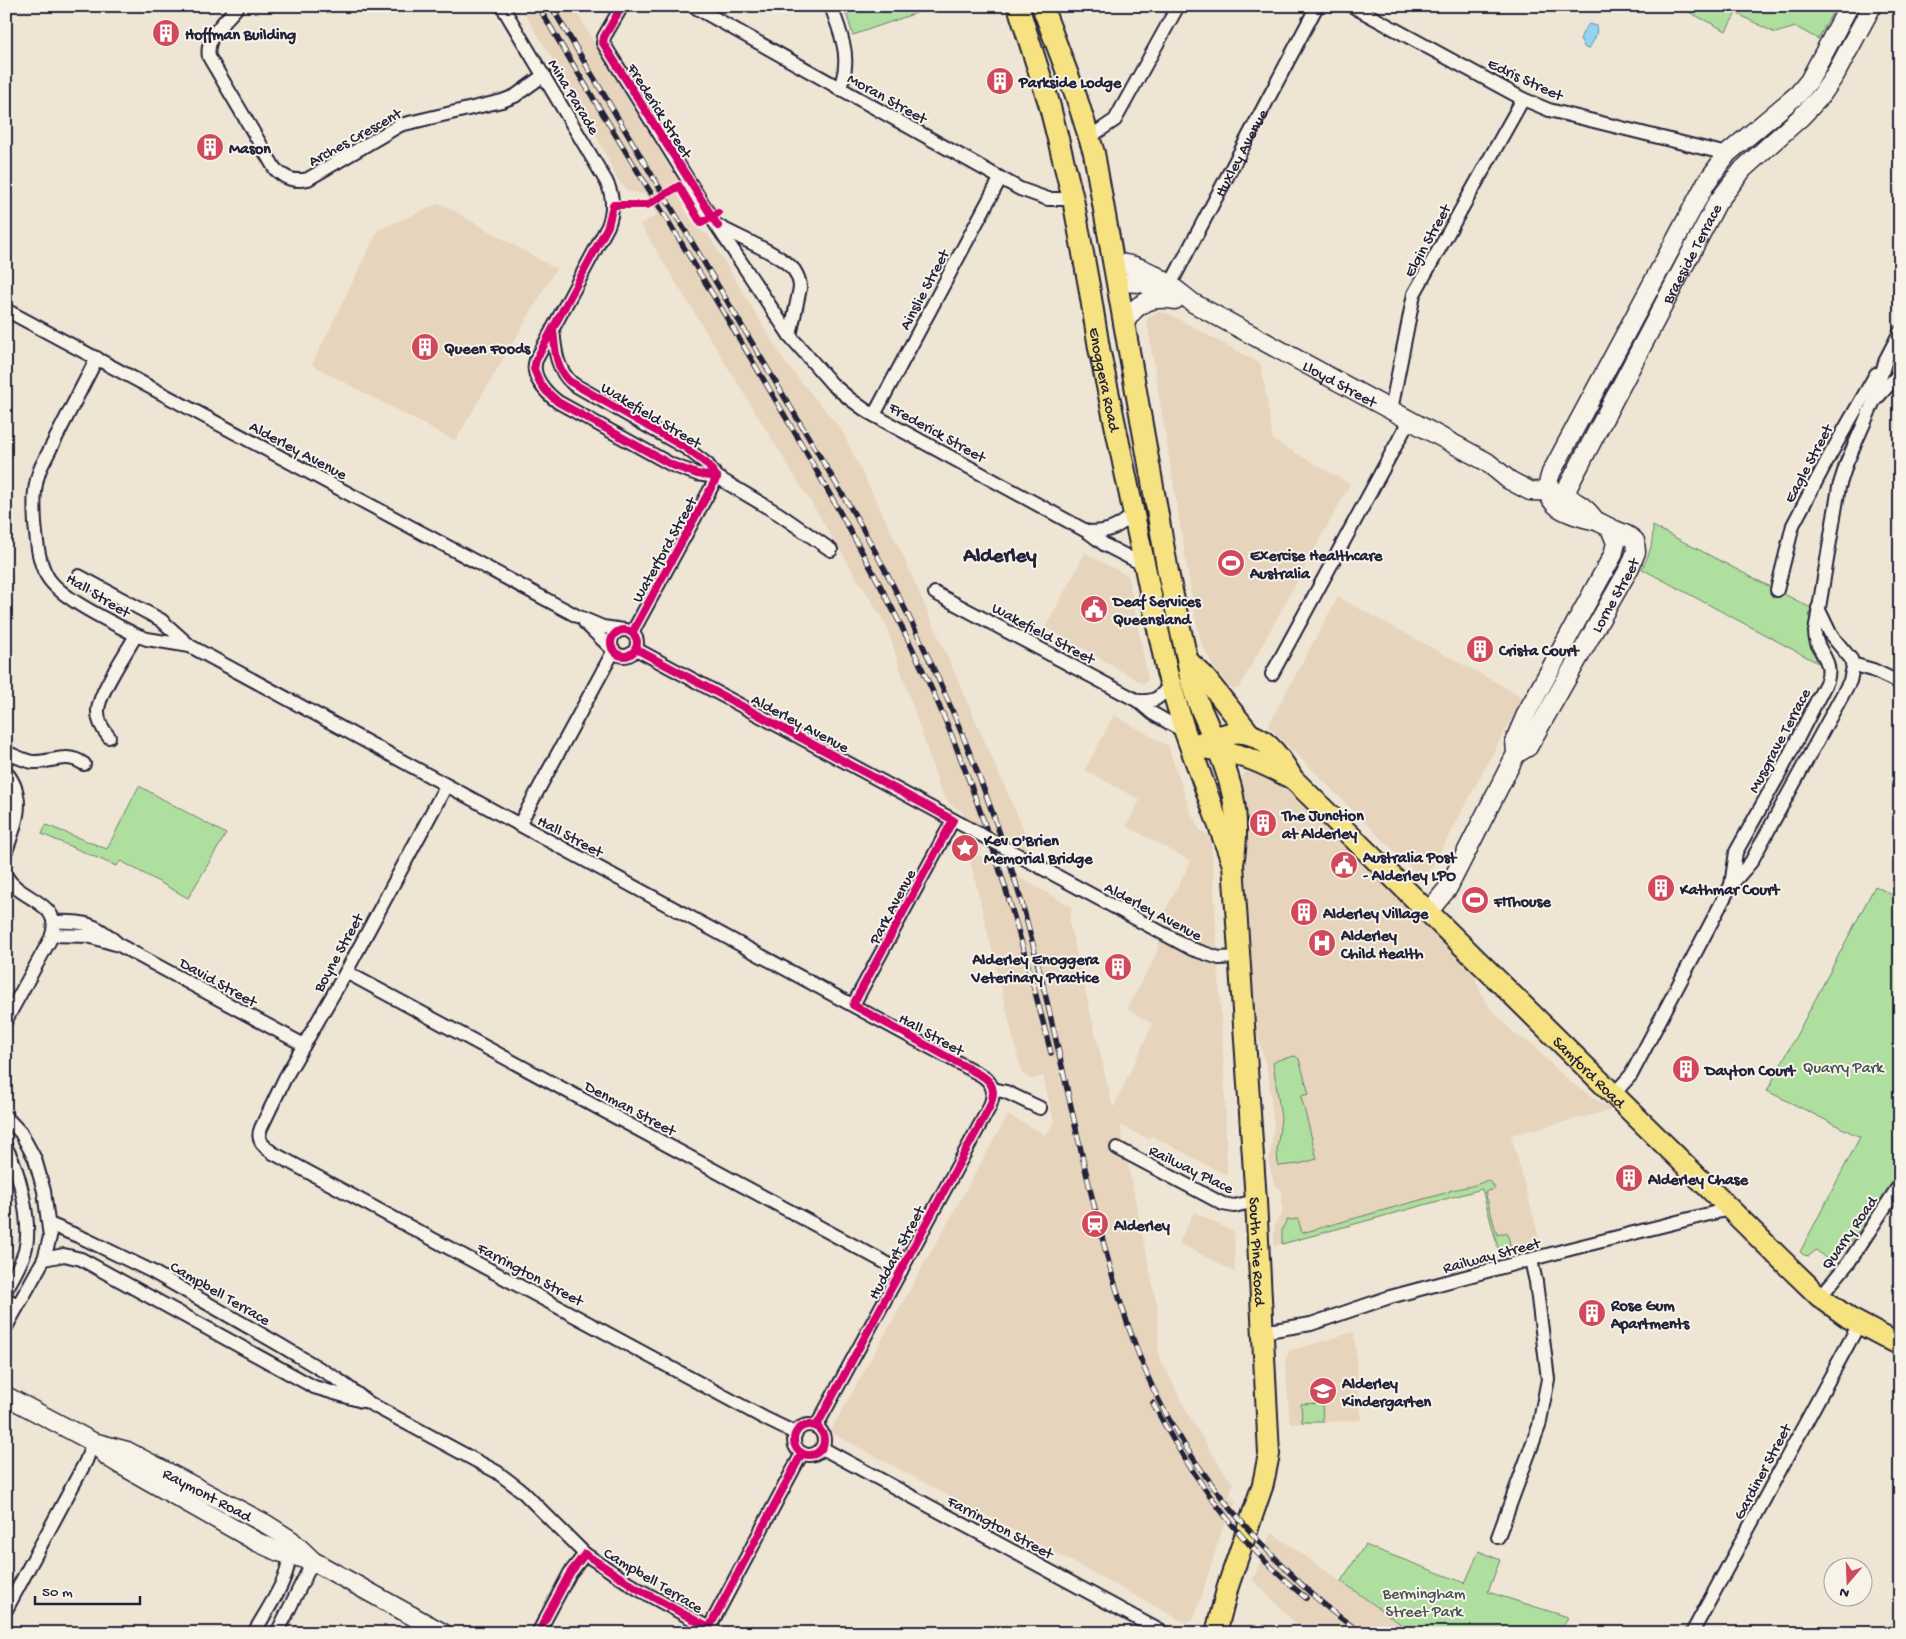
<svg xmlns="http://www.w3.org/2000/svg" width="1906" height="1639" viewBox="0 0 1906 1639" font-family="'Gochi Hand',sans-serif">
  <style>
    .built { fill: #e6d4bc }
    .green { fill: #afdf9e; stroke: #68806c }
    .water { fill: #90d4f2; stroke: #648da9 }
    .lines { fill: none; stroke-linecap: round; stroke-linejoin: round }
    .street-casing { stroke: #22223b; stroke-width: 16 }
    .secondary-casing { stroke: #22223b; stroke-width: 21 }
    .primary-casing { stroke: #22223b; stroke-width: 24 }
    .street { stroke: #f7f3e8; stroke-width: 12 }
    .secondary { stroke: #f7f3e8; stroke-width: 18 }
    .primary { stroke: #f7e281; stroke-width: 20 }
    .rail-casing { stroke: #22223b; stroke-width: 5.5 }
    .rail { stroke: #f7f3e8; stroke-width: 4; stroke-dasharray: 11; stroke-linecap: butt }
    .street-bridge-casing { stroke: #22223b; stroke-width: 16; stroke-linecap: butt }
    .street-bridge { stroke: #f7f3e8; stroke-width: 12 }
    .cycleway-casing { stroke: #f7f3e8; stroke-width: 11 }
    .cycleway { stroke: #d6006c; stroke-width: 8 }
    .labels { text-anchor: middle; stroke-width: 4; stroke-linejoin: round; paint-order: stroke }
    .poi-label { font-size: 16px; font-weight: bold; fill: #22223b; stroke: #f7f3e8; text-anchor: start }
    .street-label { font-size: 16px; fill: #22223b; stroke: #f7f3e8 }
    .park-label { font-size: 16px; fill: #455154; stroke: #f7f3e8 }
    .district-label { font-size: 21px; font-weight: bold; fill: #22223b; stroke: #f7f3e8 }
  </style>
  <rect width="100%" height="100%" fill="#efe5d4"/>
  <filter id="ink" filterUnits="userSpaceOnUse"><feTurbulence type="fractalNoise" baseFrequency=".02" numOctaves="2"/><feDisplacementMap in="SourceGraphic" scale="10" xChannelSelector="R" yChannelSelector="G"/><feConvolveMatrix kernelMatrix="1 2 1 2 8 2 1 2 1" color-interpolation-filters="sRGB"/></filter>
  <g filter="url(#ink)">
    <!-- built -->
    <g class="built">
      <polygon points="520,6 574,6 590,36 686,195 684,208 696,227 709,236 786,364 841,429 903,556 1025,833 1027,853 963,817 963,812 950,804 940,789 886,625 640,224 657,216 646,195 628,191 618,180 585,112"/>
      <polygon points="440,203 556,269 455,441 312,365 378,230"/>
      <polygon points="1157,312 1167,313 1261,364 1273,440 1350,484 1239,688 1233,689 1228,686 1216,671 1203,647 1196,622 1147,322 1148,318"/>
      <polygon points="1085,553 1128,576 1148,680 1144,684 1046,627"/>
      <polygon points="1338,597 1523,697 1431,869 1426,872 1416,873 1268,726"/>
      <polygon points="1114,715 1168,746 1191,813 1200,830 1211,837 1225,1087 1227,1174 1224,1174 1152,1136 1150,1140 1120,1125 1157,1306 1159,1356 1190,1418 1224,1472 1233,1483 1229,1499 1236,1501 1221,1533 1194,1619 1186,1623 830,1432 1008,1115 1046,1135 1054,1122 1043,1076 1031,1079 1022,1074 969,855 970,850 1072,907 1069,922 1113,1108 1153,1024 1127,1009 1156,955 1165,911 1191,861 1126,826 1140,800 1085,770"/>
      <polygon points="1250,768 1269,774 1281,784 1439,939 1473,974 1482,995 1490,1008 1516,1035 1537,1047 1539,1052 1570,1082 1612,1110 1511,1135 1542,1249 1501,1261 1482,1189 1274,1246 1274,1227 1277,1220 1282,1215 1282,1190 1274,1184 1269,1163 1274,1125 1268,1073 1256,1030 1245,854 1239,794 1240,783 1244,774"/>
      <polygon points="1194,1212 1234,1232 1235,1272 1179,1243"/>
      <polygon points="1354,1332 1361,1420 1290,1424 1285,1362 1289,1351"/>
      <polygon points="1271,1532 1413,1633 1305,1633 1253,1580"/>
    </g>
    <!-- green -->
    <g class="green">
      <polygon points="844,6 920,6 922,11 853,35"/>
      <polygon points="1677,6 1836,6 1818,39 1796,27 1775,33 1736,13 1726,31"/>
      <path d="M1653 526 1811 608C1807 629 1809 644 1818 663L1642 569C1650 554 1653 543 1653 526Z"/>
      <polygon points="139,786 226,834 188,898 121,861 116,866 42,834 46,825 107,849"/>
      <polygon points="1875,886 1900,899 1900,1171 1891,1189 1848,1245 1831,1263 1816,1250 1809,1256 1804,1255 1800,1252 1860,1137 1767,1091"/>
      <polygon points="1295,1056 1299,1059 1309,1094 1301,1096 1317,1159 1299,1164 1278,1166 1277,1150 1281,1118 1273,1063 1278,1060"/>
      <path d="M1487 1180 1491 1182 1495 1189 1485 1192 1497 1235 1507 1232 1511 1249 1499 1252 1482 1189 1282 1244V1229L1287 1220 1298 1219 1302 1233 1449 1192V1191C1462 1187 1475 1187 1487 1180Z"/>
      <polygon points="1322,1403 1323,1422 1302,1422 1301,1404"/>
      <polygon points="1365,1545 1465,1583 1479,1551 1500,1560 1488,1592 1568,1617 1560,1633 1413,1633 1341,1581"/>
    </g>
    <!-- water -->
    <path class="water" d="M1589 24 1596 26C1599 35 1592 42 1589 49L1585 48 1580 39 1584 30Z"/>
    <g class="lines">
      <!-- street casing -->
      <g class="street-casing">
        <g id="street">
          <path d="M238 6C226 21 205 36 209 57L275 169C286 179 294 182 308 179L400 125 502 101 515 96 544 75"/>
          <path d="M502 6 606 181C614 196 614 210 608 226L536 360C530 376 546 393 558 402L672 465 697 474 717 477"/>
          <polyline points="622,6 604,37 603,43 711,217 790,336 832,384 850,399 868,412 1088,532 1105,545 1144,565"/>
          <polyline points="693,6 1020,189 1048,199 1073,199"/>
          <path d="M831 6C841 35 853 59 839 89"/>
          <polyline points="1352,6 1523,99 1549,110 1727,154"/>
          <polyline points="1090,137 1115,120 1178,6"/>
          <path d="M720 227C739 238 781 254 794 270 798 276 800 281 800 288L790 336"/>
          <path id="s1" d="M1170 285 1317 6"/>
          <polyline points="6,310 577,616 603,627 624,630"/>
          <path d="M553 329C555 350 556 369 573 384L686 448 707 464 717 477 779 514 831 550"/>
          <path d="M97 358 41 467C33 486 34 504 35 524 37 542 38 561 47 576 59 598 113 623 136 635L147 639 190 646 981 1075C995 1084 995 1094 989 1108L816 1427"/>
          <polyline points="1876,399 1900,373"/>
          <polyline points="1391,410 1414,294 1523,99"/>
          <polyline points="874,415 1000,179"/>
          <path d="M1088 532C1110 532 1116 528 1133 515"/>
          <polyline points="79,576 161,620 190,646"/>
          <polyline points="1777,590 1793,525 1830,455 1876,374"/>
          <polyline points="935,593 1138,701 1152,713 1185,732"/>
          <polyline points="585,623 612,649"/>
          <circle cx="624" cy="643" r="13"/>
          <polyline points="632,633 717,477"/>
          <polyline points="636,649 972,830"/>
          <polyline points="1852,664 1873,670 1900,683"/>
          <polyline points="1272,674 1410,419"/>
          <path d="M1138 701C1157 702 1159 698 1171 684"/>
          <path d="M109 737C103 730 98 722 98 712 97 695 127 652 136 635"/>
          <path d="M6 752C14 755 24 761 33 762 52 763 66 751 84 764"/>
          <path d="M6 772C27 797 16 824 6 851"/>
          <path d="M446 786 346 972 285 1078 261 1128C256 1140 263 1146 273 1153L766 1419 795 1433"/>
          <polyline points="519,825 613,652"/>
          <polyline points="1029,861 1192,949 1219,958 1239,957"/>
          <path d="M6 876C20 901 65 902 51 938L6 1020"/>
          <path d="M1731 885 1736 852 1781 771 1827 681C1834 658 1815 652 1815 632L1839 487 1847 462 1873 403 1886 359 1900 332"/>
          <path d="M54 922C83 921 96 923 117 943"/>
          <polyline points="52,935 88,936 119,945 304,1045"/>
          <polyline points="346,972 901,1271"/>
          <polyline points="853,1005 953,820"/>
          <polyline points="993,1089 1006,1092 1040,1108"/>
          <polyline points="1613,1095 1631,1075 1731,885 1751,862 1850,681 1853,667 1851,659 1831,635 1818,608"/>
          <polyline points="6,1117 21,1133 35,1159 44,1191 50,1237 44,1259 6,1327"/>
          <path d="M6 1148C20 1171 32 1225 25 1251 21 1264 13 1277 6 1290"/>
          <polyline points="1117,1148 1223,1204 1234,1206 1256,1201"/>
          <polyline points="49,1224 85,1239 151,1271 280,1345 337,1379 369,1403 497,1472 522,1491 585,1554 638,1589 718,1633"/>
          <polyline points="44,1259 64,1255 81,1259 314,1387 362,1401"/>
          <polyline points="1820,1297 1849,1262 1900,1184"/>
          <polyline points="6,1299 18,1305"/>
          <polyline points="1262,1332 1311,1324 1390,1297 1566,1250 1729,1209"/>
          <circle cx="809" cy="1440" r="15"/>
          <polyline points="822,1448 1164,1633"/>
          <polyline points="1498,1537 1539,1426 1548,1379 1536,1282 1531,1260"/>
          <polyline points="6,1610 86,1461 93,1442"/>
          <polyline points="709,1628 802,1453"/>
          <path d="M254 1633C265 1612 290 1579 289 1555"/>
          <polyline points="277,1633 313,1561"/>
          <polyline points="538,1633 570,1573 585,1554"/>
          <polyline points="1692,1633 1859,1324"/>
        </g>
      </g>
      <!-- secondary casing -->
      <g class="secondary-casing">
        <g id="secondary">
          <path id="s2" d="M1114 263C1146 263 1169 284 1193 303L1487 462 1509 480 1530 491 1560 492"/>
          <polyline points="1118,282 1142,283 1169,294"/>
          <path d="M1125 322C1137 302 1152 296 1175 300"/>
          <path id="s3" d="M1595 520C1592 516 1588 511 1584 508 1576 501 1565 499 1568 487L1717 203 1743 169 1801 117 1821 96 1835 75 1872 6"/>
          <path id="s4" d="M1516 754 1528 747 1630 567 1636 552 1635 541C1630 535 1622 533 1615 530 1607 527 1601 522 1593 520 1567 514 1539 506 1551 473L1706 183 1727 154 1798 94 1809 81 1849 6"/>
          <polyline points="1428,912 1448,888 1516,754 1515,740 1527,712 1613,555 1616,543 1610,528"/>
          <path id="s5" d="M6 1396 93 1442 127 1451 266 1524 291 1540 311 1559"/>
          <polyline points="93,1442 108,1457 121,1465 257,1542 279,1552 313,1561 443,1633"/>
        </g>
      </g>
      <!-- primary casing -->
      <g class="primary-casing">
        <g id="primary">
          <path id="s6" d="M1018 6 1049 103 1073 199 1089 286 1099 348 1167 672 1185 732 1232 862"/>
          <path id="s7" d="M1042 6 1076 96 1094 153 1168 572C1174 601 1180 629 1187 658 1189 668 1189 678 1193 688 1197 702 1204 716 1210 730 1231 778 1242 811 1233 864L1256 1201 1269 1454 1263 1484 1228 1586 1216 1633"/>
          <polyline points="1188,661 1202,674 1250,734"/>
          <path id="s8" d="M1191 746C1204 742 1218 735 1232 733 1262 729 1280 756 1293 779L1790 1268 1820 1297 1849 1318 1900 1345"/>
          <path d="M1209 749C1240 752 1266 765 1293 779"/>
        </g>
      </g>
      <!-- street -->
      <use href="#street" class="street"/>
      <!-- secondary -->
      <use href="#secondary" class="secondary"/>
      <!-- primary -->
      <use href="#primary" class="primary"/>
      <!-- rail casing -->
      <g class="rail-casing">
        <g id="rail">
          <path d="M538 6C628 158 723 307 811 461 858 544 906 628 944 717 990 826 1022 939 1051 1053"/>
          <path d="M551 6 859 522C926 642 982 768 1021 900 1046 988 1064 1078 1085 1168 1102 1239 1119 1310 1148 1377 1176 1442 1227 1510 1277 1560 1303 1587 1331 1613 1362 1633"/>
          <path d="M1153 1403C1191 1476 1241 1546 1306 1598"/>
        </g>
      </g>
      <!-- rail -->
      <use href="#rail" class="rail"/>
      <!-- street-bridge casing -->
      <g class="street-bridge-casing">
        <polyline id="street-bridge" points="972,830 1029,861"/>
      </g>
      <!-- street-bridge -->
      <use href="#street-bridge" class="street-bridge"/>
      <!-- cycleway casing -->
      <g class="cycleway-casing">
        <g id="cycleway">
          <polyline points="622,6 604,37 603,43 718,226"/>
          <path d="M553 329C555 348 555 367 569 381L686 448 707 464 717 477"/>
          <polyline points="717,477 697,474 672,465 558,402 546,391 539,381 534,369 536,360 608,226 613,205 647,205 679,186 701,223 718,213"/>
          <circle cx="624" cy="643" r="13"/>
          <polyline points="632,633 717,477"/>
          <path d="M636 649 953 820 853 1005 984 1077C996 1086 994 1096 989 1108L816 1427"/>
          <circle cx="809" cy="1440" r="15"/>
          <polyline points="538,1633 570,1573 585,1554 638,1589 709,1628 802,1453"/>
        </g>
      </g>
      <!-- cycleway -->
      <use href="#cycleway" class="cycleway"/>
    </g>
  </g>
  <!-- icons -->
  <defs>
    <g id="building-disc" transform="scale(1.4375)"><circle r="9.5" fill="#d1495b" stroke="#f7f3e8"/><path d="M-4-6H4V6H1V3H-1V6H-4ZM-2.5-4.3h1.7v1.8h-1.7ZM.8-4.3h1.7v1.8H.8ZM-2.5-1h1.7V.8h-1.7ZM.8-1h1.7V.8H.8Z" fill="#fff"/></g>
    <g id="stadium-disc" transform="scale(1.4375)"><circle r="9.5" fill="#d1495b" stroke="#f7f3e8"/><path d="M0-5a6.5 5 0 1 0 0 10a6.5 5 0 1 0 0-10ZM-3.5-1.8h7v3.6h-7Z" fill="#fff"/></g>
    <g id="civic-disc" transform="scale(1.4375)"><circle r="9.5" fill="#d1495b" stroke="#f7f3e8"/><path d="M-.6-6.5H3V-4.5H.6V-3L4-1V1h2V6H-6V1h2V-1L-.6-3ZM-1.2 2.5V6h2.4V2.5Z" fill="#fff"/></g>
    <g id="sight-disc" transform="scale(1.4375)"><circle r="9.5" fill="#d1495b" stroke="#f7f3e8"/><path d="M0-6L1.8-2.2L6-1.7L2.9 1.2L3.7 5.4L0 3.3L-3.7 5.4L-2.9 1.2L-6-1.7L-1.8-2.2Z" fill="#fff"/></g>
    <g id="hospital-disc" transform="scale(1.4375)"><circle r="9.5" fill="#d1495b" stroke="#f7f3e8"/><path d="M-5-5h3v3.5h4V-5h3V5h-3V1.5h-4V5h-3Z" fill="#fff"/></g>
    <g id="station-disc" transform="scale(1.4375)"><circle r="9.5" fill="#d1495b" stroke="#f7f3e8"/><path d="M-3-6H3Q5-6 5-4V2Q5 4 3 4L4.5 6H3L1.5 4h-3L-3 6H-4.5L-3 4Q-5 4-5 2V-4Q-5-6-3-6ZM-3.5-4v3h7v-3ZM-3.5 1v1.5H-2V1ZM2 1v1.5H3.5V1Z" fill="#fff"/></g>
    <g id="school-disc" transform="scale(1.4375)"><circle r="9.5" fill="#d1495b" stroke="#f7f3e8"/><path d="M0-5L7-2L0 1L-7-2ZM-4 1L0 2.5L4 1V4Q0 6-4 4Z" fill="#fff"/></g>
  </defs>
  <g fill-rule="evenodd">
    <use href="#building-disc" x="166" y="33"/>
    <use href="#building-disc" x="1000" y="81"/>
    <use href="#building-disc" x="210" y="147"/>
    <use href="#building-disc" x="425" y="347"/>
    <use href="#stadium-disc" x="1231" y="563"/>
    <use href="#civic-disc" x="1094" y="609"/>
    <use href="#building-disc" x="1480" y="649"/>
    <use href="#building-disc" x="1263" y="823"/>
    <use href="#sight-disc" x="965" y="848"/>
    <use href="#civic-disc" x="1344" y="865"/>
    <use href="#building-disc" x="1661" y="888"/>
    <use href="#stadium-disc" x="1475" y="900"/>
    <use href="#building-disc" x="1304" y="912"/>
    <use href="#hospital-disc" x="1322" y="943"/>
    <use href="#building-disc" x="1118" y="967"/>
    <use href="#building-disc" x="1686" y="1069"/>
    <use href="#building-disc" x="1629" y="1178"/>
    <use href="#station-disc" x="1095" y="1224"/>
    <use href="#building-disc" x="1592" y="1313"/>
    <use href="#school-disc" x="1323" y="1391"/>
  </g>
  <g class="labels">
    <!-- poi labels -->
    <g class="poi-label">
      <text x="185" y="39">Hoffman Building</text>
      <text x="1019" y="87">Parkside Lodge</text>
      <text x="229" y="153">Mason</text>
      <text x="444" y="353">Queen Foods</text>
      <text x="1250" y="560">Exercise Healthcare<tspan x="1250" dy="18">Australia</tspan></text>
      <text x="1113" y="606">Deaf Services<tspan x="1113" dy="18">Queensland</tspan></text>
      <text x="1499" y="655">Crista Court</text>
      <text x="1282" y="820">The Junction<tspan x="1282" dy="18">at Alderley</tspan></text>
      <text x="984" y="845">Kev O'Brien<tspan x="984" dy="18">Memorial Bridge</tspan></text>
      <text x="1363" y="862">Australia Post<tspan x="1363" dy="18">- Alderley LPO</tspan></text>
      <text x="1680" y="894">Kathmar Court</text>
      <text x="1494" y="906">FIThouse</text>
      <text x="1323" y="918">Alderley Village</text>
      <text x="1341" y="940">Alderley<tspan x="1341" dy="18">Child Health</tspan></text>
      <text x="1099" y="964" text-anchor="end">Alderley Enoggera<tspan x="1099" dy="18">Veterinary Practice</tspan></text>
      <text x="1705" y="1075">Dayton Court</text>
      <text x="1648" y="1184">Alderley Chase</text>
      <text x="1114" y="1230">Alderley</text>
      <text x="1611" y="1310">Rose Gum<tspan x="1611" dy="18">Apartments</tspan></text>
      <text x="1342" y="1388">Alderley<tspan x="1342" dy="18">Kindergarten</tspan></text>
    </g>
    <!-- street labels -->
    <g class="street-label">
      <text transform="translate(1526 78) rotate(25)" y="6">Edris Street</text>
      <text transform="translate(575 96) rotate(59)" y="6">Mina Parade</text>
      <text transform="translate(888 97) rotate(29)" y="6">Moran Street</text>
      <text transform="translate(661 110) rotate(58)" y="6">Frederick Street</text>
      <text transform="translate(354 136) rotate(-29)" y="6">Arches Crescent</text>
      <text dy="6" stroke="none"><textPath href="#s1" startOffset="150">Huxley Avenue</textPath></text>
      <text transform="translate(1426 240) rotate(-61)" y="6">Elgin Street</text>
      <text dy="6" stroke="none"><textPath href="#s3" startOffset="309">Braeside Terrace</textPath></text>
      <text transform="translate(923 289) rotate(-62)" y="6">Ainslie Street</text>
      <text dy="6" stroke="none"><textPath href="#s6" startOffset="384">Enoggera Road</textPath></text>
      <text dy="6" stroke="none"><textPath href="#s2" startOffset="258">Lloyd Street</textPath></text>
      <text transform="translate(652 414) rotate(31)" y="6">Wakefield Street</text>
      <text transform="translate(938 431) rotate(29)" y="6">Frederick Street</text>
      <text transform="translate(299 449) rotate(28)" y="6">Alderley Avenue</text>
      <text transform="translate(1807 463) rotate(-62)" y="6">Eagle Street</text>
      <text transform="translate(663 549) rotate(-61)" y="6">Waterford Street</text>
      <text transform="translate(99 594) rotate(31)" y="6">Hall Street</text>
      <text dy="6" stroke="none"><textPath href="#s4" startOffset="189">Lorne Street</textPath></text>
      <text transform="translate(1044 632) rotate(28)" y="6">Wakefield Street</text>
      <text transform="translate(801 722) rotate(28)" y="6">Alderley Avenue</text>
      <text transform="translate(1778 740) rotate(-62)" y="6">Musgrave Terrace</text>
      <text transform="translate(571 835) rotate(28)" y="6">Hall Street</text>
      <text transform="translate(891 906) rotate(-62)" y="6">Park Avenue</text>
      <text transform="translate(1154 910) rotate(28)" y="6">Alderley Avenue</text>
      <text transform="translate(337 952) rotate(-61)" y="6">Boyne Street</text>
      <text transform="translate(219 981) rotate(29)" y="6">David Street</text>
      <text transform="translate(932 1033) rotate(29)" y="6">Hall Street</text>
      <text dy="6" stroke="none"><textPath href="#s8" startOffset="541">Samford Road</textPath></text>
      <text transform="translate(631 1107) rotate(28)" y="6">Denman Street</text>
      <text transform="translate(1192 1168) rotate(26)" y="6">Railway Place</text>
      <text transform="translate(1848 1232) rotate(-55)" y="6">Quarry Road</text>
      <text transform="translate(895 1252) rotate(-62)" y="6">Huddart Street</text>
      <text dy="6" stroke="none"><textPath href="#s7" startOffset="1272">South Pine Road</textPath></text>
      <text transform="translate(1491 1254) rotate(-15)" y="6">Railway Street</text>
      <text transform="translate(531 1273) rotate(28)" y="6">Farrington Street</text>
      <text transform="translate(221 1292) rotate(30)" y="6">Campbell Terrace</text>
      <text transform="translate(1761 1471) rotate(-62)" y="6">Gardiner Street</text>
      <text dy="6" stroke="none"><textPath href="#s5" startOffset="225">Raymont Road</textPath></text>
      <text transform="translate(1001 1526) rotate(28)" y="6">Farrington Street</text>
      <text transform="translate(654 1579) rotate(31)" y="6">Campbell Terrace</text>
    </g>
    <!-- park labels -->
    <g class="park-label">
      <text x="1843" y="1072">Quarry Park</text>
      <text x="1424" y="1598">Bermingham<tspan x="1424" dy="18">Street Park</tspan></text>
    </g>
    <!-- district labels -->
    <g class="district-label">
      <text x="1000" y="561">Alderley</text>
    </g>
  </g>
  <!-- margin -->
  <rect width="1906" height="1639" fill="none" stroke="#f7f3e8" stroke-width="25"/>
  <rect x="12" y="12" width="1881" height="1614" fill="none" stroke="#22223b" stroke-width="2" filter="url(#ink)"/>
  <!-- north arrow -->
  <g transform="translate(1848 1582) rotate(199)"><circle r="24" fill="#f7f3e8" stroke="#a29fa3"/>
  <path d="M0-4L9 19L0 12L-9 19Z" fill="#d1495b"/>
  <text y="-8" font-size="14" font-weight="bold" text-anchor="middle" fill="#22223b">N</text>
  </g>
  <!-- scale -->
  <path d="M35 1596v8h105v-8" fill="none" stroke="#22223b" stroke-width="2.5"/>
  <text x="42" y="1596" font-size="15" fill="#22223b" stroke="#f7f3e8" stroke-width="4" paint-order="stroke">50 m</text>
</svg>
